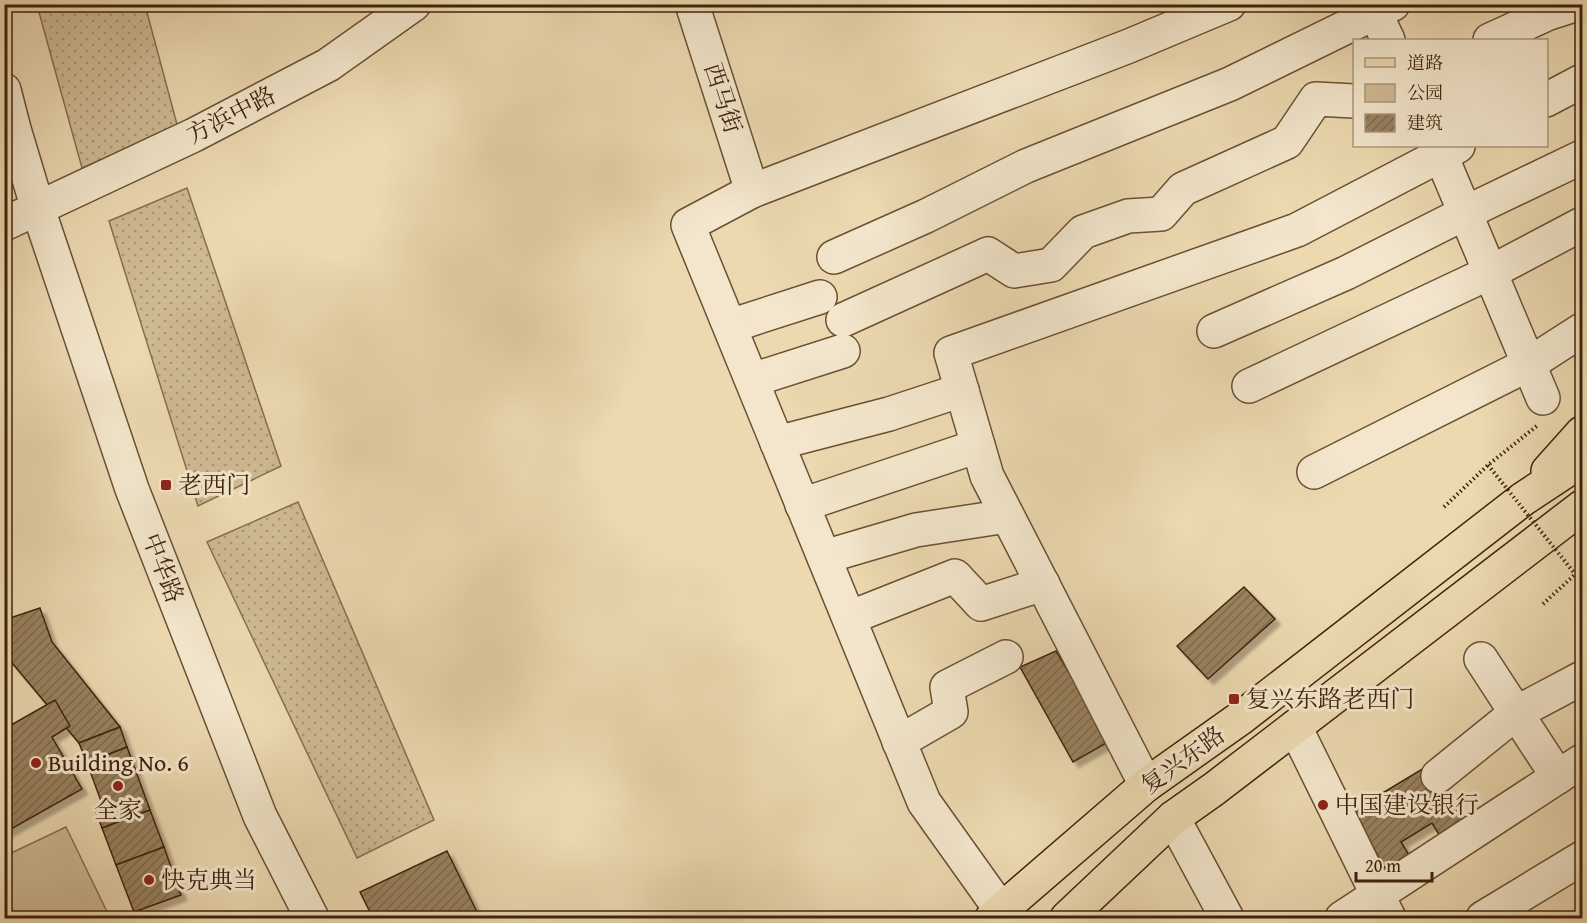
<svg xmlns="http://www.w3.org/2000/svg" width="1587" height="923" viewBox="0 0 1587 923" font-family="'Gentium Book Plus','Noto Serif SC',serif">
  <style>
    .grass { fill: url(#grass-dots); stroke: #876e50; stroke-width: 1.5 }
    .green { fill: #cfba94; stroke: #876e50; stroke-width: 1.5 }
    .building { fill: url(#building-hatch); stroke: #3f230c; stroke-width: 1.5; filter: url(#shadow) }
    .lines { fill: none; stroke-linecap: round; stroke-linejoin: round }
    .minor-casing { stroke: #6a5035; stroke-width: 36 }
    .major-casing { stroke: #3f230c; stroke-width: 36 }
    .path { stroke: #3f230c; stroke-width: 4; stroke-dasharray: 1.5 3; stroke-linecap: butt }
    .minor { stroke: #f3e6cc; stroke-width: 33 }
    .major { stroke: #ecd9b0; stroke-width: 33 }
    .path-bridge { stroke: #3f230c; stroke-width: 4; stroke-dasharray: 1.5 3; stroke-linecap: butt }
    .poi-dot { fill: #8f2418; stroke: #f3e6cc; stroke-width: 2 }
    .labels { text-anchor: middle; stroke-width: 6; stroke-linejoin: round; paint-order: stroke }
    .street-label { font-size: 24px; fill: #3f230c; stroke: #f3e6cc }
    .poi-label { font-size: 24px; fill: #3f230c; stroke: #f3e6cc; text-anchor: start }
  </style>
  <defs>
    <pattern id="grass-dots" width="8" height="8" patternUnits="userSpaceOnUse" patternTransform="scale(1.5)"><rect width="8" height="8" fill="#cfba94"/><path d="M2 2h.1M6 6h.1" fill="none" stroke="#a99777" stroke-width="1.8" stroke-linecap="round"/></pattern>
    <pattern id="building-hatch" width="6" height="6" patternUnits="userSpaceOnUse" patternTransform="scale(1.5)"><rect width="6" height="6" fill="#998261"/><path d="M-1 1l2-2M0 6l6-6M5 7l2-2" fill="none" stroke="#7e6a4e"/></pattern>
    <filter id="shadow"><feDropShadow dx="5.5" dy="5.5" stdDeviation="1.5" flood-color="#0004"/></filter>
  </defs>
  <rect width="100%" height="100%" fill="#ecd9b0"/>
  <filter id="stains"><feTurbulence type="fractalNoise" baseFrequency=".00333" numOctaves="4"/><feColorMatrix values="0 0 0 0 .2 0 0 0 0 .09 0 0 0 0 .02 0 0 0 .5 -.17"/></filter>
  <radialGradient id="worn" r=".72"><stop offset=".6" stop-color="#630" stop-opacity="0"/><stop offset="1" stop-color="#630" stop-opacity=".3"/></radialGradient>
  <!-- grass -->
  <g class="grass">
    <polygon points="37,5 145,5 178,128 82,168"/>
    <polygon points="187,188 281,466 198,506 109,221"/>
    <polygon points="298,502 434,820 357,858 207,542"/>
  </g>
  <!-- green -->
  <polygon class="green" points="66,827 110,918 5,918 5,856"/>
  <!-- building -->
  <g class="building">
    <polygon points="1244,587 1275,619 1208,679 1177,646"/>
    <polygon points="40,608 52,642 120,727 79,743 8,658 4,648 4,620"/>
    <polygon points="1056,651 1110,741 1073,762 1020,667"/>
    <polygon points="55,700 70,726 52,737 82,789 4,833 4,729"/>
    <polygon points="120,727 127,747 87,763 79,743"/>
    <polygon points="127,747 150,810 102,828 96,812 104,809 87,763"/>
    <polygon points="1429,765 1467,826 1443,841 1432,823 1401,842 1412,860 1389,874 1351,812"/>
    <polygon points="150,810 164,847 116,865 102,828"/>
    <polygon points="164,847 181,895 134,912 116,865"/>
    <polygon points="447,851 480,918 373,918 360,892"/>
  </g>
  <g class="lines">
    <!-- minor casing -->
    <g class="minor-casing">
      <g id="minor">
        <polyline points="692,4 752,191"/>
        <polyline points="1371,4 1388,40"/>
        <polyline points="1490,40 1549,13 1577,4"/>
        <polyline points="4,90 14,129 38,209 132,489 260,816 312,918"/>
        <polyline points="1546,100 1582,81"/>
        <polyline points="1437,146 1543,398"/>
        <polyline points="4,224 194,135 328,65 414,4"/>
        <polyline points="834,257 926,216 1026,166 1230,84 1393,4"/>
        <polyline points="843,320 988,254 1014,271 1051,265 1083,232 1128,216 1161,214 1183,189 1287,142 1316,99 1354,101"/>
        <polyline points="730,326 820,297"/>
        <polyline points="1214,331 1346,273 1465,213 1582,157"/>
        <polyline points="752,380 843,351"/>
        <polyline points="1249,386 1491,272 1582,224"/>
        <polyline points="777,443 889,414 962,390"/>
        <polyline points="1314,472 1529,364 1582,330"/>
        <polyline points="802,505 978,446"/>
        <polyline points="824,557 916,530 1007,516"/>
        <polyline points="849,618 955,576 981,604 1043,584"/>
        <polyline points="1481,659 1558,777"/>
        <polyline points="1295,727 1389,918"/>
        <polyline points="899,742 951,712 947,687 1006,657"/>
        <polyline points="1438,776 1516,713 1582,678"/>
        <polyline points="1146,785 987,476 951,353 1297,230 1458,146"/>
        <polyline points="1173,818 1227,918"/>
        <polyline points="1001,910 924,802 688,225 752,191 1129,46 1229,4"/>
        <polyline points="1342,918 1582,761"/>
        <polyline points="1483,918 1582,858"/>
      </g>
    </g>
    <!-- major casing -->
    <g class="major-casing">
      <g id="major">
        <polyline points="1548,471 1582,433"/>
        <polyline points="992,918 1146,785 1242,717 1523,499 1582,460"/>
        <polyline points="1067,918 1173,818 1214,789 1582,507"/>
      </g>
    </g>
    <!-- path -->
    <g class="path">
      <polyline points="1444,507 1488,465 1538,425"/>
      <polyline points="1543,604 1582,568"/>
    </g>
    <!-- minor -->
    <use href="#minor" class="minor"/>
    <!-- major -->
    <use href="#major" class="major"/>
    <!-- path-bridge -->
    <polyline class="path-bridge" points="1488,465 1575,574"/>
  </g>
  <!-- markers -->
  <g class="poi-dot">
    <rect x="160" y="479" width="12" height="12" rx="3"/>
    <rect x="1228" y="693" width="12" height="12" rx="3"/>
    <circle cx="36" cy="763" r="6"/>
    <circle cx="118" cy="786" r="6"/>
    <circle cx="1323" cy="805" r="6"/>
    <circle cx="149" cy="880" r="6"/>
  </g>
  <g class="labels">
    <!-- street labels -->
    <g class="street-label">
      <text transform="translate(723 98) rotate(72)" y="8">西马街</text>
      <text transform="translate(231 115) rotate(-27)" y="8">方浜中路</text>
      <text transform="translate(163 568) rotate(69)" y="8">中华路</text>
      <text transform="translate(1183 760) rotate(-36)" y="8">复兴东路</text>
    </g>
    <!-- poi labels -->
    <g class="poi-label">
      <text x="178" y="493">老西门</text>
      <text x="1246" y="707">复兴东路老西门</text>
      <text x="48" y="771">Building No. 6</text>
      <text x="1335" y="813">中国建设银行</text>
      <text x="118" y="818" text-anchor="middle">全家</text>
      <text x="161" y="888">快克典当</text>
    </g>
  </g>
  <!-- margin -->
  <rect width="1587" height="923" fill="none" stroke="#ecd9b0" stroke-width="24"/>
  <rect x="6" y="6" width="1575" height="911" fill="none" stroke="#3f230c" stroke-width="3"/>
  <rect x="12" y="12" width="1563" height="899" fill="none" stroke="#3f230c" stroke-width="1.5"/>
  <!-- legend -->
  <rect x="1353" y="39" width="195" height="108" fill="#f3e6cc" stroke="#ab987f" stroke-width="1.5"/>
  <rect x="1365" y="58" width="30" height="9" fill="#ecd9b0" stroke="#ab987f" stroke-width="1.5"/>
  <text x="1407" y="69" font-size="18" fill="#3f230c">道路</text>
  <rect x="1365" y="84" width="30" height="18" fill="#cfba94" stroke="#ab987f" stroke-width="1.5"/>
  <text x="1407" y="99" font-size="18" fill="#3f230c">公园</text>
  <rect x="1365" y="114" width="30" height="18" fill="url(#building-hatch)" stroke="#ab987f" stroke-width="1.5"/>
  <text x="1407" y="129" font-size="18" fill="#3f230c">建筑</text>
  <!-- scale -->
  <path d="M1356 872v9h76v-9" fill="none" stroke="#3f230c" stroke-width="3"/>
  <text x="1365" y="872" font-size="18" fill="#3f230c" stroke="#f3e6cc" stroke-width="4.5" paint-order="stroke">20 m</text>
  <rect width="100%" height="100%" filter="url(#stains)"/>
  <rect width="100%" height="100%" fill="url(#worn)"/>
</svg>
